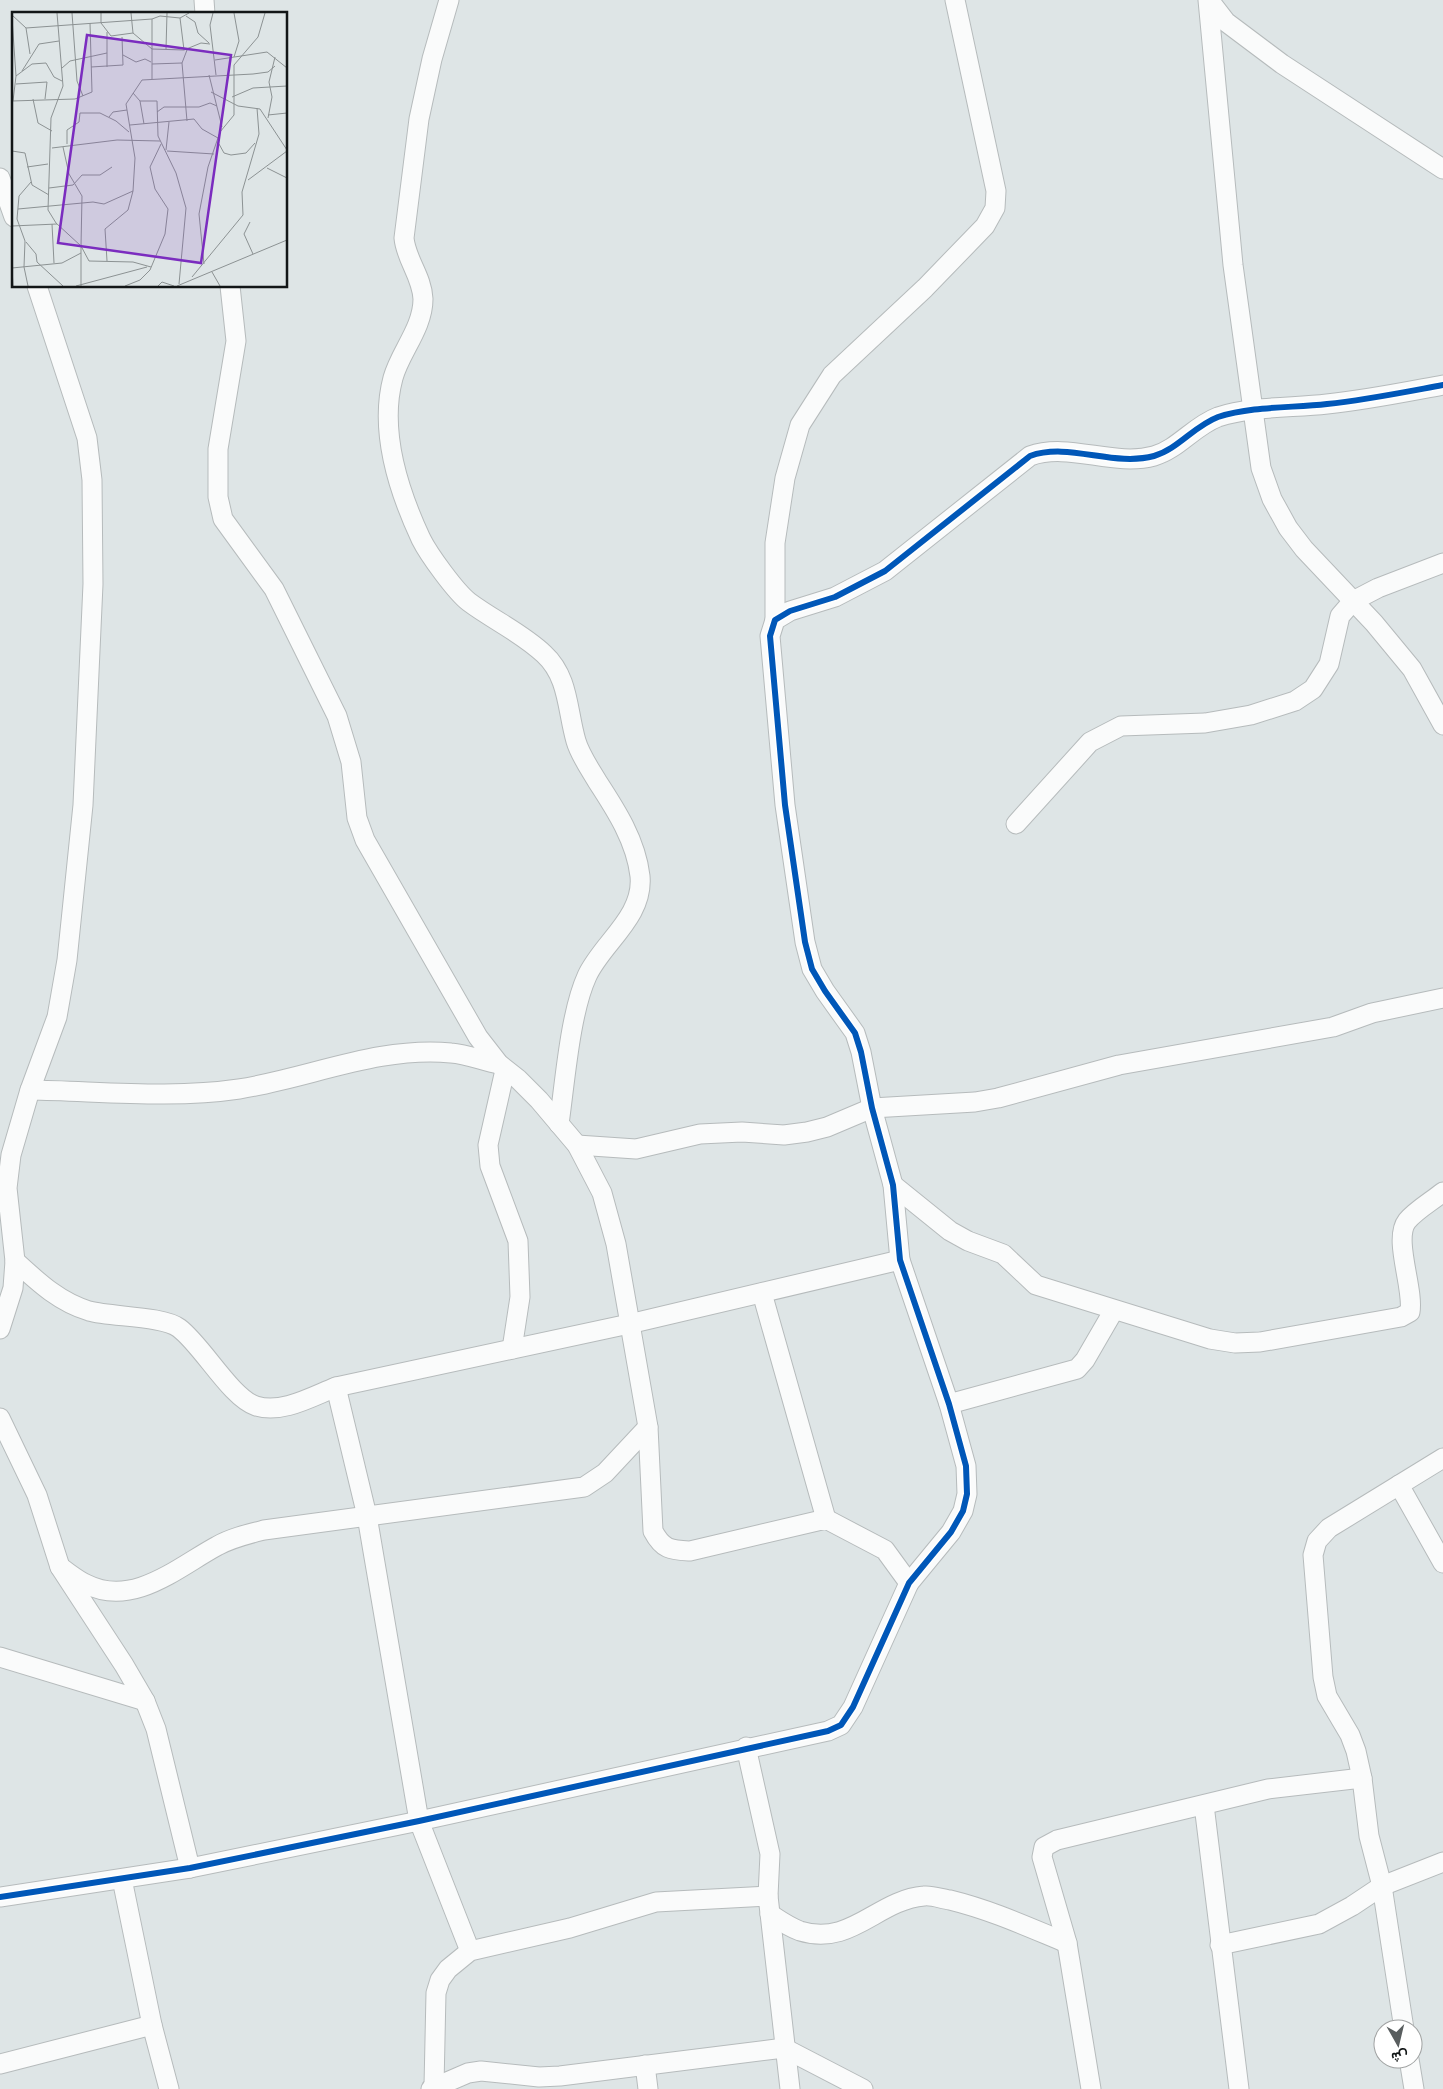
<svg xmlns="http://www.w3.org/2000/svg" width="1443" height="2089" viewBox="0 0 1443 2089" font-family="Montserrat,Vazirmatn,sans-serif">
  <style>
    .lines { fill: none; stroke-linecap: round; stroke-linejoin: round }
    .street-casing { stroke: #b6bbbc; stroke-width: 21 }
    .street { stroke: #fafbfb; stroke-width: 19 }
    .cycleway-casing { stroke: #fff; stroke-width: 9 }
    .cycleway { stroke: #0057b8; stroke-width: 6 }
    .inset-road { fill: none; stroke: #8c9293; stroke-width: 1 }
    .view { fill: #7b2cbf; fill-opacity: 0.15; stroke: #7b2cbf; stroke-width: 2.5 }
    .inset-edge { fill: none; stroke: #121617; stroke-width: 2.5 }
  </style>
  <rect width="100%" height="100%" fill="#dee5e6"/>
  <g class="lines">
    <!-- street casing -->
    <g class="street-casing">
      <g id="street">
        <polyline points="204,0 205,14"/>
        <path d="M449 0 432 59 419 119 404 238C406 260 422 276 423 299 423 328 400 352 393 378 379 430 399 492 421 539 429 555 456 592 469 602 493 620 522 633 544 654 569 677 567 710 576 741 580 755 590 769 597 781 616 810 636 841 640 876 644 917 602 943 587 976 570 1013 565 1082 559 1124"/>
        <polyline points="1208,0 1233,265 1261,468 1272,499 1288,528 1304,549 1374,623 1412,669 1443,725"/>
        <polyline points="1209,0 1226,22 1282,64 1443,169"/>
        <polyline points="0,178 14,217"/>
        <path d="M230 286 236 341 218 449V497L223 519 274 589 337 716 351 762 357 818 365 840 478 1037 499 1064 518 1079 539 1100 577 1145 602 1193 616 1244 648 1427 653 1531C663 1550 671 1550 690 1551L826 1519 885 1550 909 1583"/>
        <polyline points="775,620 775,543 785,478 800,425 832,375 925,288 985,226 995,208 996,191 955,0"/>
        <polyline points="1016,824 1090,742 1121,726 1205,723 1251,715 1295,701 1313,689 1329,664 1340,616 1353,601 1378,588 1443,563"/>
        <polyline points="505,1070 488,1145 490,1166 518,1241 520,1297 512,1349"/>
        <path d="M30 1090C98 1091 172 1099 239 1089 310 1078 378 1046 451 1053 467 1054 483 1061 499 1064"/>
        <polyline points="577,1145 636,1149 700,1134 742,1132 784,1135 807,1132 827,1127 872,1108 975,1102 998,1098 1119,1065 1333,1027 1372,1013 1443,998"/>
        <path d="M893 1185 950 1231 968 1241 1003 1254 1036 1285 1210 1339 1235 1343 1260 1342 1401 1317 1410 1312C1414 1288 1393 1239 1407 1221 1416 1210 1432 1201 1443 1192"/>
        <path d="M15 1261C38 1282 59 1302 89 1311 111 1317 163 1316 179 1328 202 1345 231 1398 256 1406 282 1414 311 1397 336 1387L629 1324 900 1260"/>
        <polyline points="762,1293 826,1519"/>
        <polyline points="0,1329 13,1288 15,1261 7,1188 11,1155 30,1090 57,1017 67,960 83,805 93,584 92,480 87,438 37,286"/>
        <polyline points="336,1387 367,1516 419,1821 470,1951"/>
        <polyline points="949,1404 1077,1369 1085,1360 1114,1310"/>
        <polyline points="0,1418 37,1495 60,1567 124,1665 145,1701 156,1729 190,1868"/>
        <polyline points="1399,1485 1443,1563"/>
        <path d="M60 1567C69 1573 77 1580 86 1584 133 1608 178 1567 217 1546 231 1538 248 1534 264 1530L584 1487 605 1473 648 1427"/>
        <polyline points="0,1657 145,1701"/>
        <polyline points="746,1747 770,1854 768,1896 790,2089"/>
        <polyline points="1204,1805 1239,2089"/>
        <polyline points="122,1879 152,2025 169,2089"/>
        <path d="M0 1897 190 1868 419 1821 828 1731 841 1725 853 1707 909 1583 951 1532 963 1511 967 1494 966 1466 949 1404 900 1260 893 1185 872 1108 861 1052 855 1033 825 991 812 969 805 942 785 805 770 636 775 620 790 611 835 597 885 571 1030 456C1069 442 1113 467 1154 456 1178 449 1194 426 1218 417 1252 406 1292 408 1327 404 1366 400 1405 392 1443 385"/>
        <path d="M770 1914C779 1920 789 1927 800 1931 851 1947 877 1900 924 1896 932 1895 942 1899 950 1900 991 1910 1028 1927 1067 1943"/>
        <polyline points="1220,1945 1319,1924 1352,1906 1382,1886 1443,1862"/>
        <polyline points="1404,2029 1382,1886 1369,1836 1362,1778 1356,1751 1350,1735 1327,1696 1323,1677 1313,1555 1317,1541 1329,1528 1443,1458"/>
        <polyline points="1409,2059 1414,2089"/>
        <polyline points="0,2064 152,2025"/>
        <polyline points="645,2065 648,2089"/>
        <polyline points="434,2086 436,1993 440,1980 448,1969 470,1951 570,1928 656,1902 768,1896"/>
        <polyline points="431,2089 468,2073 481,2071 539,2077 560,2076 784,2048 863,2089"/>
        <polyline points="1091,2089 1067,1943 1042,1857 1044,1847 1057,1840 1268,1789 1362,1778"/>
      </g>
    </g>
    <!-- street -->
    <use href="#street" class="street"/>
    <!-- cycleway casing -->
    <g class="cycleway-casing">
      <path id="cycleway" d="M0 1897 190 1868 419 1821 828 1731 841 1725 853 1707 909 1583 951 1532 963 1511 967 1494 966 1466 949 1404 900 1260 893 1185 872 1108 861 1052 855 1033 825 991 812 969 805 942 785 805 770 636 775 620 790 611 835 597 885 571 1030 456C1069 442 1113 467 1154 456 1178 449 1194 426 1218 417 1252 406 1292 408 1327 404 1366 400 1405 392 1443 385"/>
    </g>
    <!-- cycleway -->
    <use href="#cycleway" class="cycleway"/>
  </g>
  <!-- overview -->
  <g transform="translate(12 12)">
    <rect width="275" height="275" fill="#dee5e6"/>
    <path class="inset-road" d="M45 1 51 74 39 106 36 198 44 211 69 234V274M60 1 65 69 71 84M89 1V11L99 24 121 21M119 1 121 21 140 37 172 38 189 31 198 32M201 1 198 13 204 63M0 3 14 16 140 7 148 4 168 6 177 1M174 4 183 10 186 21 197 31M0 6 4 64 1 89M168 6 172 38M14 16 18 42M154 37 155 1M111 43 124 50 133 47 139 50M222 45 227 29 222 1M203 48 255 40 275 56M170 51 175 109M140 52 170 51 175 38M79 55 111 53 110 25M95 55V20M50 56 58 49 95 41M10 59 27 32 47 29M197 63 210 115M4 64 20 52 34 51 42 65 50 69M140 67V7M4 72 35 70 33 87M199 80 226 94 248 97 275 138M121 81 128 89H145L146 124 164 161 174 196 167 272M220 85 241 76 275 74M21 87 26 111 40 119M0 89 63 87 80 80 78 11M128 89 132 112M145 100 152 95H187L198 91 205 94M256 103 275 101M97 105 101 100 115 98M256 106 260 85 257 70 263 45M118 113 182 107 190 117 206 126M55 132V118L67 110 68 101H88L104 109 117 120M207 132 212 141 219 143 234 141 243 131M51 135 57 162 70 184 69 234 77 249 121 250 139 255M40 136 105 128 148 129M154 138 157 110M0 139 13 141 20 173 37 183M155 139 202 142M15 155 36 152M255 156 275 166M236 168 275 139M37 176 61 173 70 163H88L100 155M6 197 81 190 92 192 121 179 123 146 114 92 130 68 241 62 256 60 263 54M238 210 232 222 241 242M40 212 42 251M0 214 45 212M14 230 24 242 25 250 51 274M95 249 93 217 116 198 121 179M192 252 187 202 196 155 208 120 222 103V53L246 25 253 1M0 256 50 251 69 241M0 256 1 274M200 260 208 274M180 265 231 203 230 180 247 122 245 96M16 274 12 255 13 229 5 207 7 184 19 170M64 274 135 255M113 274 128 268 138 258 153 222 156 197 143 177 138 155 149 132M146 274 150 270 162 274M165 274 275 228"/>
    <path class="view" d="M75 23 219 43 189 251 46 231Z"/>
    <rect width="275" height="275" class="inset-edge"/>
  </g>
  <!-- north arrow -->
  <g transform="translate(1398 2044) rotate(172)"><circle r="24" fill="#ffffff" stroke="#a0a2a2"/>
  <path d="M0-4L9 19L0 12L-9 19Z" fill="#595e5f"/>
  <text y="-8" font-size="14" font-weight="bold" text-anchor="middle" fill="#121617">ش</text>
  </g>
</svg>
